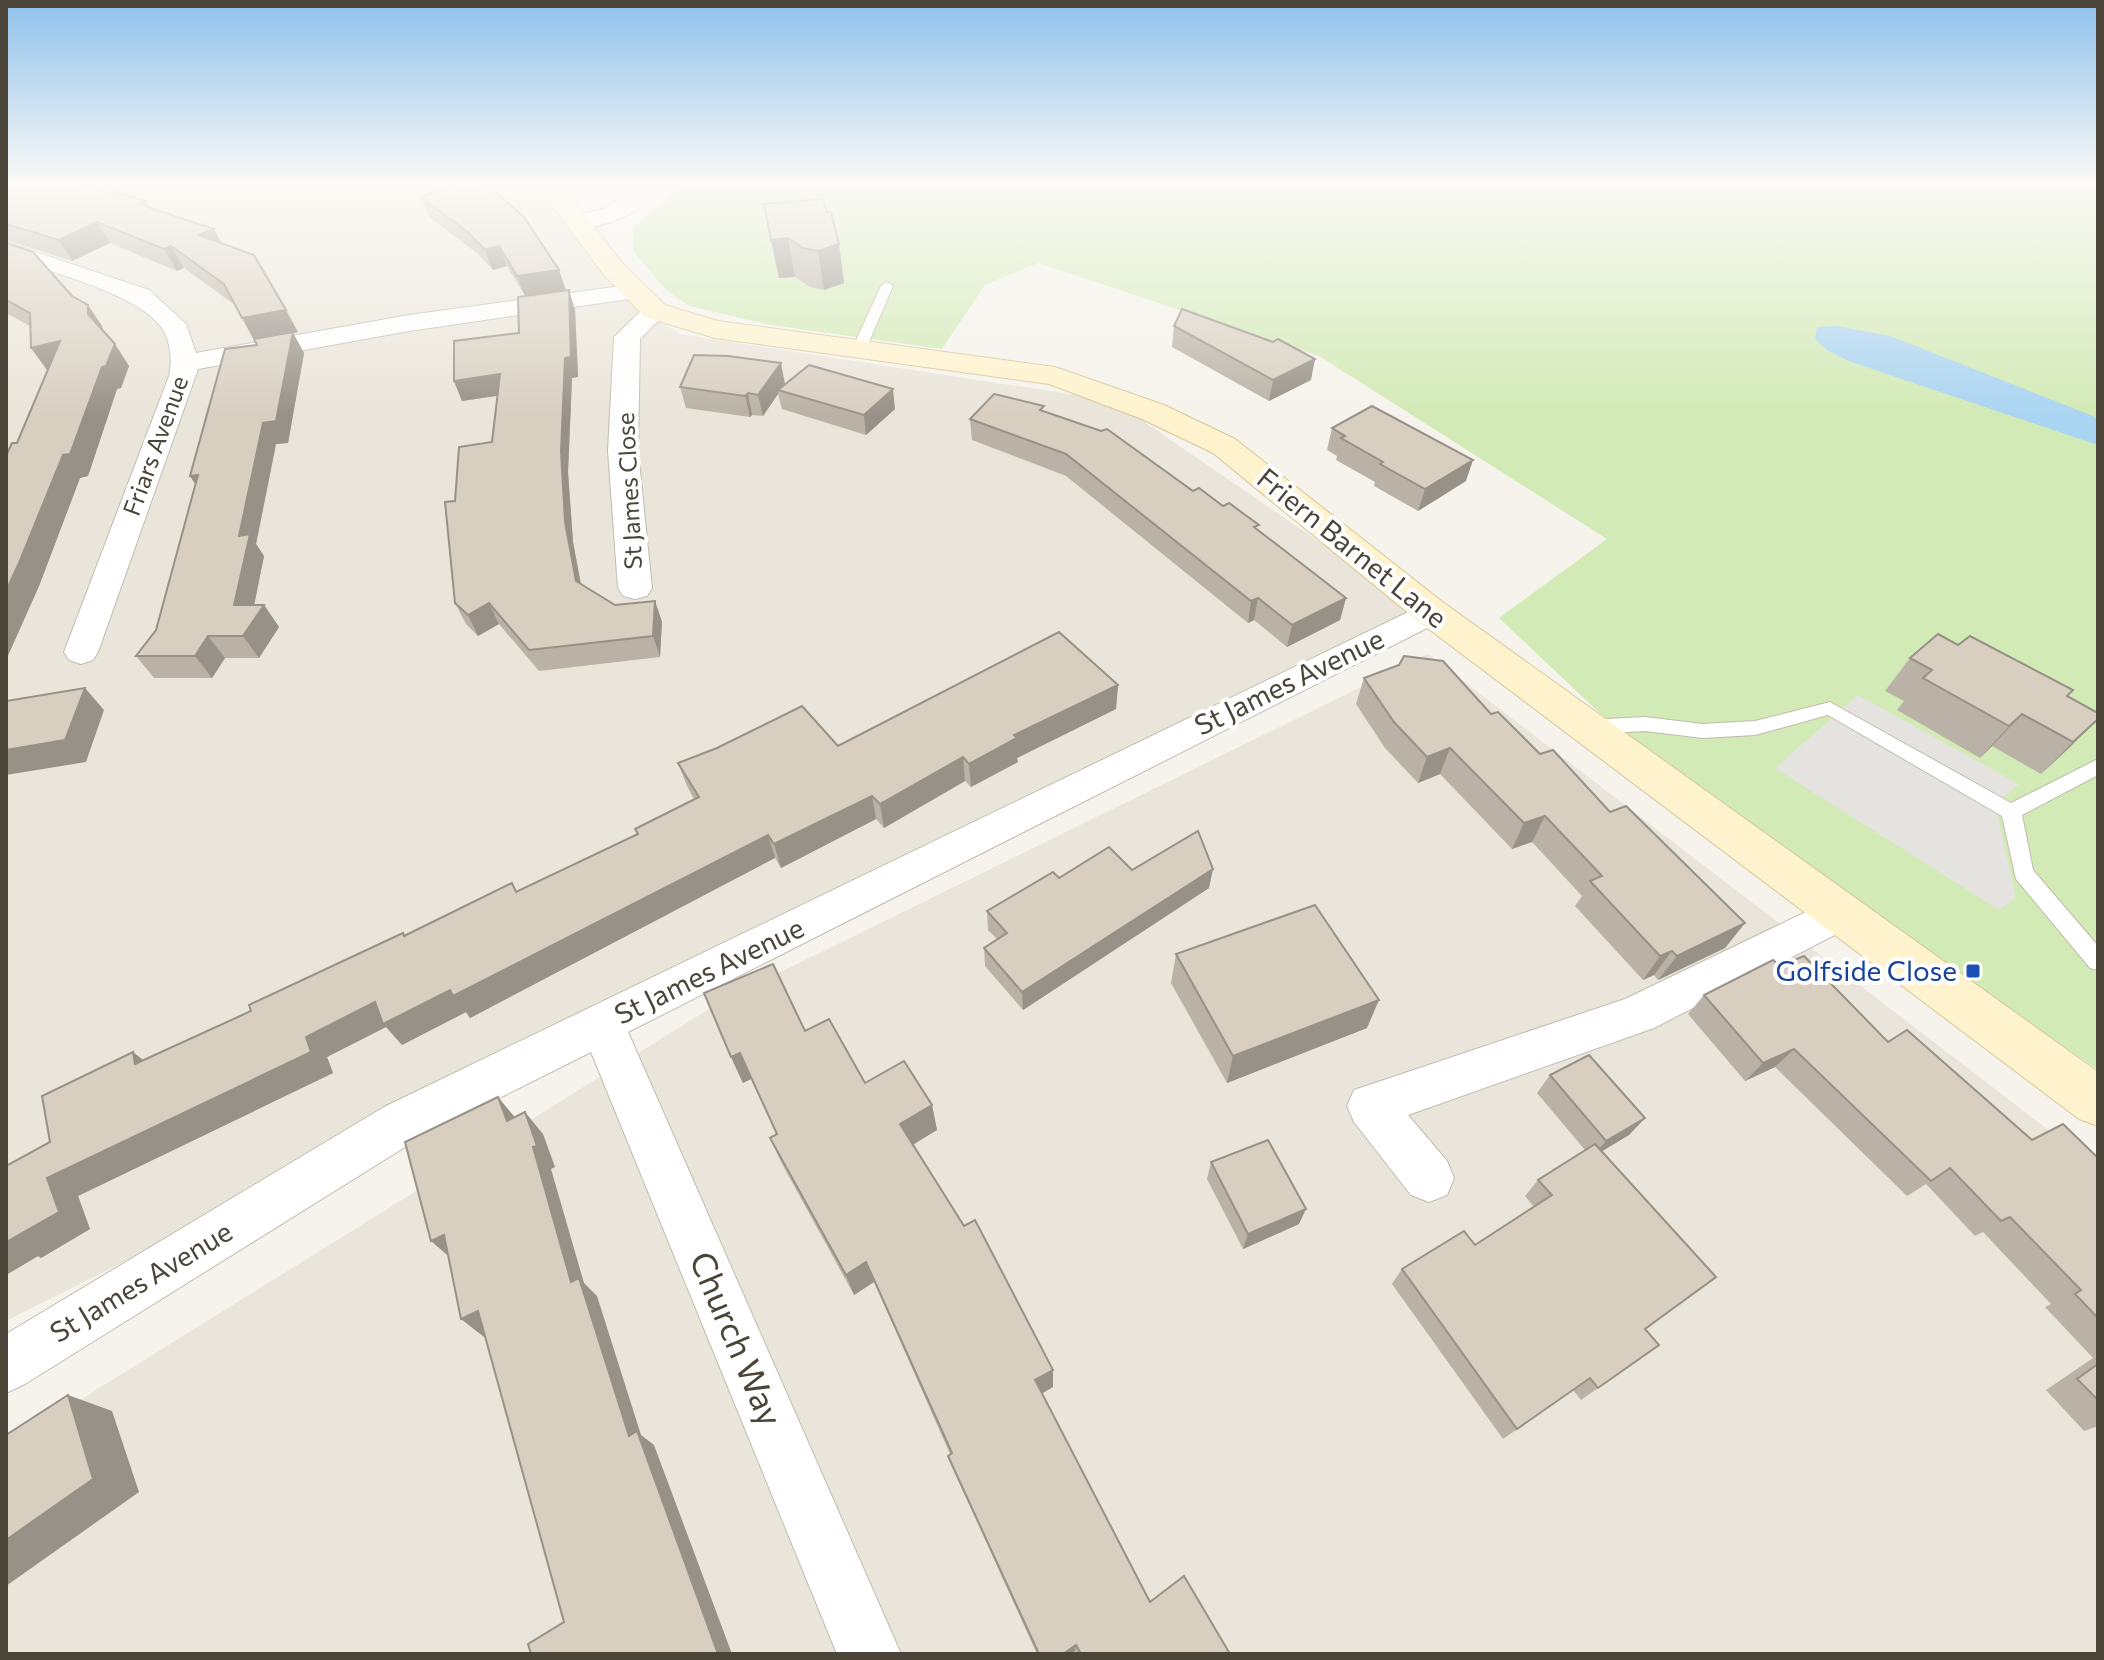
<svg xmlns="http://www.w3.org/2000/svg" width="2104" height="1660" viewBox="0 0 2104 1660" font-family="Commissioner,sans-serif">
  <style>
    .residential { fill: #eae5da }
    .green { fill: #d2eab5 }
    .parking { fill: #e5e3e0 }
    .water { fill: #a9d4f2 }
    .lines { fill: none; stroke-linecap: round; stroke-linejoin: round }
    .service-casing { stroke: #c2bbae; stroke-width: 2 }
    .minor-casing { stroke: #c2bbae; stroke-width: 2 }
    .tertiary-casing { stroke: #c2bbae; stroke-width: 2 }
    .secondary-casing { stroke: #d6c79b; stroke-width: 2 }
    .service { fill: #fff; fill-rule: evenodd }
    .minor { fill: #fff; fill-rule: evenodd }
    .tertiary { fill: #fff; fill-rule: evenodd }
    .secondary { fill: #fff3cd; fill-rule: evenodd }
    .wall { fill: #bab2a6 }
    .shaded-wall { fill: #979187 }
    .building { fill: #d8cfc1; stroke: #979187; stroke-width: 2 }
    .transit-dot { fill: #1a4fb4; stroke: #fff; stroke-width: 3 }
    .labels { text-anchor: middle; stroke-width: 8; stroke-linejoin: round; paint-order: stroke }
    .far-street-label { font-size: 24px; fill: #4b4439; stroke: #fff }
    .street-label { font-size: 28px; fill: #4b4439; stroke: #fff }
    .transit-label { font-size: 28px; fill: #164399; stroke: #fff; text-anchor: end }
    .near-street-label { font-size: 34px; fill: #4b4439; stroke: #fff }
  </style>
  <rect width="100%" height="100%" fill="#f6f3ec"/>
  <!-- residential -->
  <g class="residential">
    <polygon points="6,184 511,184 573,218 650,316 680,334 1114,401 1417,609 6,1321"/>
    <polygon points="1428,654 2098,1168 2098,1654 6,1654 6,1446 722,1001"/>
  </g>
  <!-- green -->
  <polygon class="green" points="684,184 2098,184 2098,1070 1642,753 1499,618 1607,539 1319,356 1038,263 985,285 942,349 771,325 689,306 666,290 633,251 633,228"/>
  <!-- parking -->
  <polygon class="parking" points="1858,695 2019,784 1995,803 2016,898 1999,910 1775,768"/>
  <!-- water -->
  <polygon class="water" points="1837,326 1890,336 2098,418 2098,445 1851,362 1828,351 1815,339 1817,327"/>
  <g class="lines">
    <!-- service casing -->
    <g class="service-casing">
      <g id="service">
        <polygon points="887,282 893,286 866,349 854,352 852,349 881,286"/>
        <polygon points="1830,702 2011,803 2098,759 2098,775 2022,815 2033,870 2098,946 2098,970 2090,968 2016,879 2002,816 1828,715 1755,735 1703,738 1645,731 1589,734 1580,727 1589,720 1645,717 1703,724 1755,721"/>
      </g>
    </g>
    <!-- minor casing -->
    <g class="minor-casing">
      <g id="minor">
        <path d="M6 242 149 290 186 324 196 353 409 315 636 284 645 286 648 291 645 296 636 298 409 331 198 369 98 652 93 660 81 664 69 660 64 652 169 376C172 363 171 346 165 333 148 296 45 270 6 257Z"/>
        <polygon points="655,303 664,306 668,311 640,339 638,451 652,588 647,596 635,599 623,596 618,588 608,451 614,337 646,306"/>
        <polygon points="1431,601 1443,604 1448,612 1443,620 628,1032 901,1654 837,1654 591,1052 418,1139 25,1384 6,1393 6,1334 384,1107"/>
        <polygon points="1839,896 1854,901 1860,913 1854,925 1654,1028 1408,1115 1447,1161 1454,1178 1447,1195 1429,1202 1411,1195 1354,1122 1347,1106 1354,1090 1625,999"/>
      </g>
    </g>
    <!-- tertiary casing -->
    <g class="tertiary-casing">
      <path id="tertiary" d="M641 184H669C652 207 598 234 570 227L566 222 570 217 606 208Z"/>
    </g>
    <!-- secondary casing -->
    <g class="secondary-casing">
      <polygon id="secondary" points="521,184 551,184 569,194 622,263 665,305 718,321 1055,367 1164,405 1235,439 1444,603 2098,1072 2098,1126 2079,1119 1418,621 1213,453 1142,419 1049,384 715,338 645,317 604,275 551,204"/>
    </g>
    <!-- service -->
    <use href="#service" class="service"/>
    <!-- minor -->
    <use href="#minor" class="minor"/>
    <!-- tertiary -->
    <use href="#tertiary" class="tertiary"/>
    <!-- secondary -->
    <use href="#secondary" class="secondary"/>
  </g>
  <!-- wall -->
  <g class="wall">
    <polygon points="6,184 150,208 221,243 298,332 293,333 304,353 288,443 276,444 256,544 264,556 254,605 264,605 279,627 259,658 225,658 212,678 154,678 136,656 156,630 257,345 235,305 184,268 177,271 110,243 72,261 6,240"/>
    <polygon points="362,184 391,184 382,189"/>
    <polygon points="421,197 559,270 566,291 525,296 507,266 493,270 477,253 429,217"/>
    <polygon points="823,199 844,283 824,290 810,287 795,277 779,278 764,204"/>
    <polygon points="6,243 72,296 102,326 102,331 129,366 121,388 117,389 88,476 80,478 39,586 6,660 6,456 17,443 48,369 47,370 30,326 6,313"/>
    <polygon points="575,310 578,377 572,378 568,472 573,542 581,584 615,605 655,601 662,622 660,657 539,671 499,624 478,636 466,624 455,603 455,501 492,442 497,396 462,401 454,381 519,333"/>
    <polygon points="1174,326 1311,380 1269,401 1172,347"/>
    <polygon points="785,384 895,409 866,435 782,409 778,394 763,416 752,415 750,417 686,408 680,387"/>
    <polygon points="1044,411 1193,491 1258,530 1346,598 1340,620 1287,647 1254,620 1248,623 1066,476 972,440 970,419"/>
    <polygon points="1332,428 1466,481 1418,511 1374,486 1375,482 1336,460 1337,456 1327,450"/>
    <polygon points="1910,658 2067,696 2098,713 2070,747 2041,774 1992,746 1980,758 1897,710 1904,701 1885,691"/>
    <polygon points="1364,678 1491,714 1745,923 1725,948 1658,980 1654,975 1643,980 1575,906 1582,896 1532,842 1512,849 1440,774 1418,783 1385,748 1356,704"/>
    <polygon points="1118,685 1116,709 1017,758 1018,762 971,787 965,781 884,828 876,819 781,868 775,858 470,1018 466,1012 402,1045 386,1027 327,1057 333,1073 78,1196 90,1229 41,1258 38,1256 6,1275 6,1166 50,1142 133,1052 143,1060 251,1011 404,936 517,891 637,834 635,829 694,799 687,786 678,763 838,746"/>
    <polygon points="1132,870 1209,888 1023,1010 985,966 984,948 997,939 988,930 987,911 1059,878"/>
    <polygon points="1176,954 1367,1028 1227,1083 1171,983"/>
    <polygon points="1780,966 2032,1140 2098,1158 2098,1426 2084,1431 2046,1390 2093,1358 2045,1307 2051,1304 1983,1232 1975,1236 1926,1184 1907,1196 1775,1067 1745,1081 1688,1014 1704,995"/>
    <polygon points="805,1031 865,1083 932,1105 937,1130 913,1144 1053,1387 1042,1393 1150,1602 1230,1654 1076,1654 1075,1651 1070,1654 1037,1654 953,1469 948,1456 950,1454 874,1282 854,1295 781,1162 770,1138 777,1134 751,1079 743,1083 731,1057"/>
    <polygon points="1550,1075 1645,1118 1629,1135 1601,1151 1645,1329 1659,1345 1581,1400 1573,1390 1503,1439 1392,1284 1402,1269 1475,1245 1534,1207 1525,1196 1538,1180 1585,1150 1537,1093"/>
    <polygon points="1211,1162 1299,1224 1243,1249 1207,1179"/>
  </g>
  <!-- shaded-wall -->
  <g class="shaded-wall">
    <polygon points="380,184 391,184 382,189"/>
    <polygon points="146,201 158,222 139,204"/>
    <polygon points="97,222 110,243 72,261 59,240"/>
    <polygon points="214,229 225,250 199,235"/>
    <polygon points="788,238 795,277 779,278 771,240"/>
    <polygon points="839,244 844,283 824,290 818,251"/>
    <polygon points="171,246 184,268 177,271 164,249"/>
    <polygon points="499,246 507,266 493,270 485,250"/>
    <polygon points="559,270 566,291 525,296 517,276"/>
    <polygon points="569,290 575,310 578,377 572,378 568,472 573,542 584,602 576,581 565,522 561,451"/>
    <polygon points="88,305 102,326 103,336 88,314"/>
    <polygon points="286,310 298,332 293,333 304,353 288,443 276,444 256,544 264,556 250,626 264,605 279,627 259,658 243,636 234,605 239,536 263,423 293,333 254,340 242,318"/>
    <polygon points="60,341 76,363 47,370 31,348"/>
    <polygon points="115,344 129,366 121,388 117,389 88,476 80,478 39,586 6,660 6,591 63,455 102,367"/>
    <polygon points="1315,359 1311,380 1269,401 1273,380"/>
    <polygon points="781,363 785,384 778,390 778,394 763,416 758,395"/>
    <polygon points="500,374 508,394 462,401 454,381"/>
    <polygon points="893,389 895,409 866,435 864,415"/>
    <polygon points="748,393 752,415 750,417 745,396"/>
    <polygon points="1473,460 1466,481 1418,511 1425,489"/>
    <polygon points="198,475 204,498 190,476"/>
    <polygon points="1258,598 1254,620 1248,623 1251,601"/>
    <polygon points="1346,598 1340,620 1287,647 1292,625"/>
    <polygon points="655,601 662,622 660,657 653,636"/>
    <polygon points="489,603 499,624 478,636 468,615"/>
    <polygon points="208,636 225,658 212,678 195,656"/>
    <polygon points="1118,685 1116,709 1017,758 1018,762 971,787 969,764 1014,735"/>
    <polygon points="85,688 104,710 86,762 6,775 6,750"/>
    <polygon points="2022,714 1992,746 1980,758 2009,726"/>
    <polygon points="2098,719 2070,747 2041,774 2073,742"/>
    <polygon points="1450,748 1440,774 1418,783 1427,757"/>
    <polygon points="963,757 965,781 884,828 880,804"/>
    <polygon points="872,796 876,819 781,868 774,844"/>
    <polygon points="1545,816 1532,842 1512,849 1524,823"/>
    <polygon points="768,835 775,858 470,1018 466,1012 402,1045 386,1027 327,1057 333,1073 78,1196 90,1229 41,1258 38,1256 6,1275 6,1239 47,1178 306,1037 375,1002 450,990"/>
    <polygon points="1213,869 1209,888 1023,1010 1022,992"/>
    <polygon points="1745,923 1725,948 1658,980 1677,956"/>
    <polygon points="1672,951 1654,975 1643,980 1660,956"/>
    <polygon points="1379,1000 1367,1028 1227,1083 1233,1056"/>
    <polygon points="1794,1049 1775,1067 1745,1081 1763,1063"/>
    <polygon points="133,1052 159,1073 135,1064"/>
    <polygon points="740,1053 751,1079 743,1083 731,1057"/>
    <polygon points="498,1097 517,1120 507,1121"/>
    <polygon points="932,1105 937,1130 906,1149 900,1124"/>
    <polygon points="525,1112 543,1134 555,1167 551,1169 584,1283 597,1296 641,1435 654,1445 732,1654 718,1654 629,1436 571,1282 533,1147"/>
    <polygon points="1645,1118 1629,1135 1591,1158 1606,1141"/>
    <polygon points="1306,1209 1299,1224 1243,1249 1248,1234"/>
    <polygon points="444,1235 454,1261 431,1241"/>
    <polygon points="866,1262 874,1282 854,1295 846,1275"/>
    <polygon points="478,1311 500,1328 484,1337 461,1319"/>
    <polygon points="1053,1370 1053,1387 1036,1397 1035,1380"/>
    <polygon points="68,1395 112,1411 139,1492 6,1586 6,1540"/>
    <polygon points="1076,1645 1075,1651 1070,1654 1063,1654"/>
  </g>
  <!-- building -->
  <g class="building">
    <polygon points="6,184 83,184 146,201 139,204 214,229 199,235 254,255 286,310 242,318 224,284 171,246 164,249 97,222 59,240 6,224"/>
    <polygon points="454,184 482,184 496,192 524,217 559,270 517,276 499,246 485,250 469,233 421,197"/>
    <polygon points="823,199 827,212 831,212 839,244 818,251 803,248 788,238 771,240 764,204"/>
    <polygon points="6,243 33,252 72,296 88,305 88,314 115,344 106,366 102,367 70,454 63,455 19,563 6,591 6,456 12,443 17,443 60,341 31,348 30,313 6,300"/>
    <polygon points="569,290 571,357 565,358 561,451 565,522 576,581 615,605 655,601 653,636 529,650 489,603 468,615 455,603 445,502 455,501 459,447 492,442 500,374 454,381 454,341 519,333 518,297"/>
    <polygon points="1182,309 1273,342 1278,339 1315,359 1273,380 1174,326"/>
    <polygon points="293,332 276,421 263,423 239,536 250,534 234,605 264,605 243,636 208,636 195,656 136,656 156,630 198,475 190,476 225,349 257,345 254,339"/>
    <polygon points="694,355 728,356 781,363 758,395 748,393 745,396 680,387"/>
    <polygon points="809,365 893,389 864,415 778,390"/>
    <polygon points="994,394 1044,406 1040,410 1101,431 1107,429 1193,491 1199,488 1223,506 1229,503 1259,525 1254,527 1346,598 1292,625 1258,598 1251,601 1066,454 970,419"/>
    <polygon points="1372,406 1473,460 1425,489 1380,464 1383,462 1341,438 1345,436 1332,428"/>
    <polygon points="1059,632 1118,685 1014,735 1017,738 969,764 963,757 880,804 872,796 774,844 768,835 453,996 450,990 383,1024 375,1002 306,1037 311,1052 47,1178 59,1212 8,1241 6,1239 6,1166 50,1142 42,1096 133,1052 135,1064 251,1011 249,1005 403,933 404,936 512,883 516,892 638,834 635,829 699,797 678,763 717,748 802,706 838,746"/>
    <polygon points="1938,634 1958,645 1970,636 2073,690 2067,696 2098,713 2098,719 2073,742 2022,714 2009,726 1923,678 1932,670 1910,658"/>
    <polygon points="1404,656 1443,661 1491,714 1498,712 1540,754 1553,750 1610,812 1626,806 1745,923 1677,956 1672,951 1660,956 1590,881 1602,876 1545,816 1524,823 1450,748 1427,757 1394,722 1364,678 1399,665"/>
    <polygon points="85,688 65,740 6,750 6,701"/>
    <polygon points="1198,831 1213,869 1022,992 984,948 1007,933 987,911 1053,872 1059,878 1109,847 1132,870"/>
    <polygon points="1315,905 1379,1000 1233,1056 1176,954"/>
    <polygon points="1804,956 1888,1042 1907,1030 2032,1140 2063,1124 2098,1158 2098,1318 2075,1294 2081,1290 2010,1217 2001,1221 1950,1168 1931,1181 1794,1049 1763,1063 1704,995 1773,960 1780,966"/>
    <polygon points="773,964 805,1031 829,1019 865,1083 904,1061 932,1105 900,1124 964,1226 975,1220 1053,1370 1035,1380 1150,1602 1184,1576 1230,1654 1081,1654 1076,1645 1063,1654 1039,1654 948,1456 952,1453 866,1262 846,1275 770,1138 777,1134 740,1053 731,1057 704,993"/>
    <polygon points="1589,1055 1645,1118 1606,1141 1550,1075"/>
    <polygon points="498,1097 507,1121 525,1112 537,1146 533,1147 571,1282 579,1278 629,1436 637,1431 718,1654 531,1654 528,1644 564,1622 478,1311 461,1319 444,1235 431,1241 405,1142"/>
    <polygon points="1268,1140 1306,1209 1248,1234 1211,1162"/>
    <polygon points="1595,1144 1716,1277 1645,1329 1659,1345 1598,1388 1590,1378 1517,1429 1402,1269 1464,1231 1475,1245 1552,1195 1538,1180"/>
    <polygon points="2098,1364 2098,1400 2077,1379"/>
    <polygon points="68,1395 93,1479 6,1540 6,1435"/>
  </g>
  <!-- sky -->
  <linearGradient id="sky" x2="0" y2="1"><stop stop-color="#8fc1ec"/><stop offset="0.44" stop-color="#fbfaf6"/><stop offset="1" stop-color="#fbfaf6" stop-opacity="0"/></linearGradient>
  <rect width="2104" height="417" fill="url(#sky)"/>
  <!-- markers -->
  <rect class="transit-dot" x="1965" y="963" width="16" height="16" rx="4"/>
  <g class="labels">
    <!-- far-street labels -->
    <g class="far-street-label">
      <text transform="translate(156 446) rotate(-70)" y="8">Friars Avenue</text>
      <text transform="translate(630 491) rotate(-93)" y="8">St James Close</text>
    </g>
    <!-- street labels -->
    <g class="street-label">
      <text transform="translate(1352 548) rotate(39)" y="10">Friern Barnet Lane</text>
      <text transform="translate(1289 682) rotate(-26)" y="10">St James Avenue</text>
      <text transform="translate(709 971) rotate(-26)" y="10">St James Avenue</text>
      <text transform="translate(141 1282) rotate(-31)" y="10">St James Avenue</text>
    </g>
    <!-- transit labels -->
    <g class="transit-label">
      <text x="1957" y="981">Golfside Close</text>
    </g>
    <!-- near-street labels -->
    <g class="near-street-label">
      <text transform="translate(736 1339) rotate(67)" y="12">Church Way</text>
    </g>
  </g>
  <!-- border -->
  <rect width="2104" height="1660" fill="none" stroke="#4b4439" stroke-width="16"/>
</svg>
